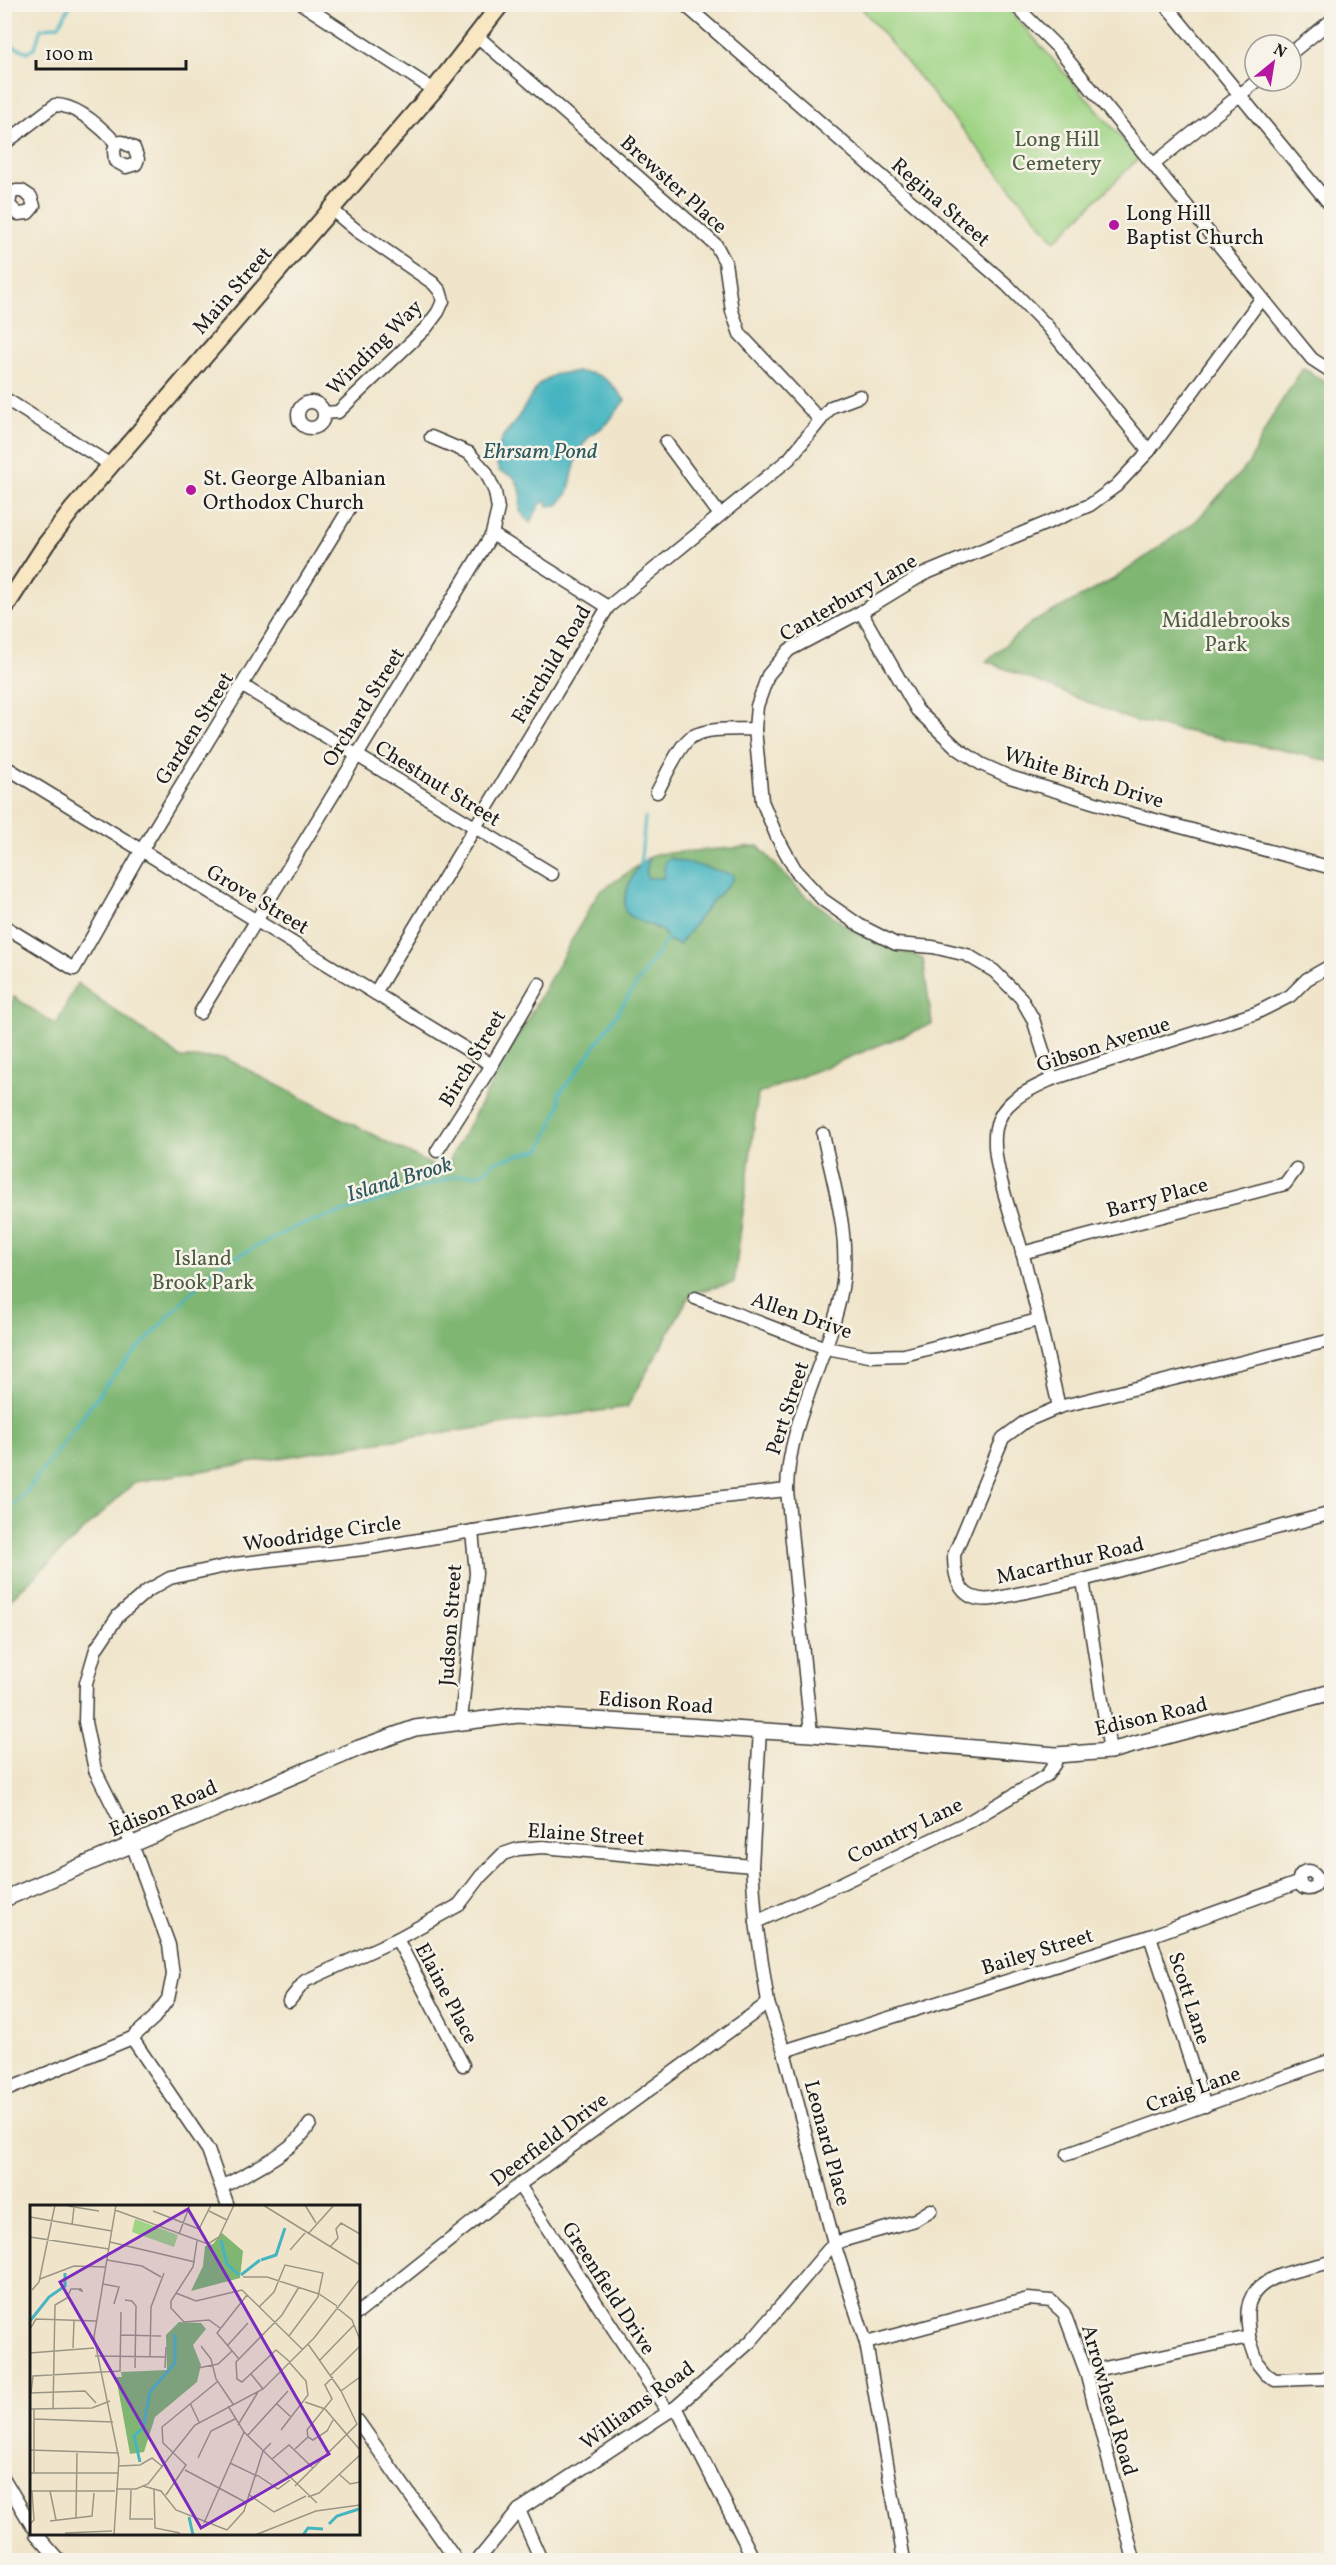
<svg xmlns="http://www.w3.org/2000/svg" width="1336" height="2565" viewBox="0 0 1336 2565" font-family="Vollkorn,serif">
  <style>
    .green { fill: #9fd485; stroke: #5e7850; stroke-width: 1.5 }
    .forest { fill: #7fb672; stroke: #4e6947; stroke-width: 1.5 }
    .water { fill: #47b5c1; stroke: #32686e; stroke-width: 1.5 }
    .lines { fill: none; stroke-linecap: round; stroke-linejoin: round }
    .stream { stroke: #47b5c1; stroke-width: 3 }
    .minor-casing { stroke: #3c3a36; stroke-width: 15 }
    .tertiary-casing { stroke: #3c3a36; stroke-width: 18 }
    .secondary-casing { stroke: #3c3a36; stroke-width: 20 }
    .minor { stroke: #fff; stroke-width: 12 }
    .tertiary { stroke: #fff; stroke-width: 15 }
    .secondary { stroke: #f9e7c3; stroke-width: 16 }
    .poi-dot { fill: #b5179e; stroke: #f7f3e8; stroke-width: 2 }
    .labels { text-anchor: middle; stroke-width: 5; stroke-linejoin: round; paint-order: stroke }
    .park-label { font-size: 21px; fill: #4a5c41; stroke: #f7f3e8 }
    .street-label { font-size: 21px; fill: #1c1c1c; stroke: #f7f3e8 }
    .poi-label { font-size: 21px; fill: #1c1c1c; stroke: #f7f3e8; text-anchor: start }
    .water-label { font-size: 22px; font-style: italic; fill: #2d595e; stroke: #f7f3e8 }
    .inset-river { fill: none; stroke: #47b5c1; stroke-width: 3 }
    .inset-road { fill: none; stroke: #9b9585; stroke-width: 1.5 }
    .view { fill: #7b2cbf; fill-opacity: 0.15; stroke: #7b2cbf; stroke-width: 3 }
    .inset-edge { fill: none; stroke: #1c1c1c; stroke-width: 3 }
  </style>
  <rect width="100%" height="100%" fill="#f7f3e8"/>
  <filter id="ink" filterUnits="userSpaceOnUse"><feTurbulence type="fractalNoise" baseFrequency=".0167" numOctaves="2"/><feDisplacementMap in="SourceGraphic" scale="12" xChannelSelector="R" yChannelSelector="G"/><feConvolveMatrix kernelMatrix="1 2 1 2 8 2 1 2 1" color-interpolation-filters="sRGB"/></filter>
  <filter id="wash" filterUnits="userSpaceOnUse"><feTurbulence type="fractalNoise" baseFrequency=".008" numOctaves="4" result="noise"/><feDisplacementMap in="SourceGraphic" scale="24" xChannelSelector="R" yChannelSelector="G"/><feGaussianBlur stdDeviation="1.35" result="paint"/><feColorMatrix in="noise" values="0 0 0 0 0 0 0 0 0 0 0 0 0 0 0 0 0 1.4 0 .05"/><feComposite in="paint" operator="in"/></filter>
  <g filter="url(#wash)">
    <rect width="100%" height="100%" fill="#f0e5cb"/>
    <!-- green -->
    <polygon class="green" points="859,5 1005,5 1139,158 1055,241"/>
    <!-- forest -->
    <g class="forest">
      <polygon points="1303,368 1331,386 1331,762 1287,751 1134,721 986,661 1031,623 1114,579 1196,521 1249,463 1272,416"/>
      <polygon points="758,846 802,893 853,931 923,959 932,1024 758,1094 734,1283 691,1293 627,1407 358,1445 135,1482 5,1604 4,1024 14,997 56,1025 77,983 181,1058 225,1058 443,1171 598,893 655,854"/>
    </g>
    <!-- water -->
    <g class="water">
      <path d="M576 372C603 372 609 380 625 400L607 424 589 437 578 452 568 493 558 505 548 506 545 501 541 503 530 523 520 511 521 492 514 477 499 471 495 457 503 436 515 422 539 384 555 374Z"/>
      <path d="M647 858 649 859 646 874 648 878H663L665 862 670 858 734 875 733 880 709 905 679 945 668 940C660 921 636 926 625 911 622 893 634 869 647 858Z"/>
    </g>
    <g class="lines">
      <!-- stream -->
      <g class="stream">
        <polyline points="4,49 10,45 28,52 35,47 41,29 59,25 71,4"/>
        <polyline points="640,867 645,818"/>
        <path d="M4 1513 25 1494 111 1378 214 1268 295 1227 460 1175C476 1175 484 1176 493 1162L541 1149 560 1105 559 1094 585 1061 669 936"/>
      </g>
    </g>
  </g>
  <g filter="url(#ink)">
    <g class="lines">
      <!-- minor casing -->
      <g class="minor-casing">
        <g id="minor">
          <polyline points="302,4 434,90"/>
          <polyline points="684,4 1007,285 1047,326 1149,451"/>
          <polyline points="1014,4 1058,48 1312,359 1332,372"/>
          <polyline points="1165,4 1332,207"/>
          <polyline points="476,35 716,245 725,262 732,311 740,334 820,420"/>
          <polyline points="1291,53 1332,20"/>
          <path d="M4 144 55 105C77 105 102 128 116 143L122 142 134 148 138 159 136 164 126 167 115 161 114 151 116 143"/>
          <polyline points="1154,164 1257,81"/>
          <polygon points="16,191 22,191 31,197 34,206 28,213 18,214 9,205 11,193"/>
          <polyline points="4,398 111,465"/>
          <circle cx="311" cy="415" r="13"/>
          <polyline points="324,413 338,412 426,328 438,312 443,301 440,291 433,283 356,230 331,209"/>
          <polyline points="666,442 720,515"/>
          <polyline points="492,534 608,607"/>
          <polyline points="861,612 917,710 957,748 981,764 1010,777 1122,811 1332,868"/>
          <polyline points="243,686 552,874"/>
          <polyline points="4,766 492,1065"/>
          <path d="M657 792C665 778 680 742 693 736 710 727 736 730 755 729"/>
          <polyline points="4,926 74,969 141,851 349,509"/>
          <polyline points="375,993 608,607 789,459 831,407 860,396"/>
          <polyline points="200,1013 492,534 498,509 495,492 486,472 469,453 431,437"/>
          <polyline points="1052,1079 1033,1019 1021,998 994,971 967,955 933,947 896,944 859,925 823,900 796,871 777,837 762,801 755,729 757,706 768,675 789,650 861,612 922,575 1090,505 1116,486 1149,451 1261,299"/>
          <polyline points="437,1151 492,1065 539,984"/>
          <polyline points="1022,1253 1285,1184 1296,1169"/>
          <polyline points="695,1298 826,1348 869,1356 904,1355 1038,1320"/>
          <path d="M1332 1340 1059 1407 1026 1421 1003 1438 954 1555C954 1582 962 1603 993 1599L1083 1580 1332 1513"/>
          <path d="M1059 1407C1047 1356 1036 1303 1022 1252 1014 1221 989 1159 996 1128 1002 1100 1029 1090 1052 1079L1256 1013 1290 996 1307 979 1332 965"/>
          <polyline points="1083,1580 1110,1751"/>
          <polyline points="461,1721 476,1573 472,1531"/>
          <polyline points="760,1730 752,1866 756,1922 768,2003 784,2051 834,2243 866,2343 904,2560"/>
          <path d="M811 1734 787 1490C788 1419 830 1357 842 1288 851 1236 833 1184 823 1134"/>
          <circle cx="1308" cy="1880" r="9"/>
          <polyline points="756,1922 844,1882 972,1820 1047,1775 1055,1763 1056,1755"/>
          <polyline points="1150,1936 1205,2106"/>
          <polyline points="397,1939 463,2065"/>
          <polyline points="289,2001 305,1981 397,1939 459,1905 481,1876 503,1854 518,1849 543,1847 752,1866"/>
          <polyline points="132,2038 208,2150 228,2206"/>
          <polyline points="784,2051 1150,1936 1300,1882"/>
          <polyline points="4,2091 132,2038 154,2018 168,1999 173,1975 169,1945 132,1844 95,1770 85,1722 86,1683 96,1649 118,1616 147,1591 170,1578 235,1564 364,1549 594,1511 787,1490"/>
          <polyline points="1068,2154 1332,2060"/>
          <polyline points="519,2185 668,2412"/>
          <path d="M222 2187C250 2171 294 2152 310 2124"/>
          <polyline points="358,2313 519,2185 768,2003"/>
          <path d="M1249 2337C1249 2328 1246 2317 1248 2308 1253 2274 1305 2269 1332 2262"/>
          <polyline points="866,2343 1028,2299 1051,2301 1064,2313 1086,2372 1134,2560"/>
          <polyline points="1086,2372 1249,2337 1258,2364 1266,2374 1275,2380 1332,2378"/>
          <polyline points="676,2407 754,2560"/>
          <polyline points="358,2421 456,2560"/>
          <polyline points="4,2479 32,2526"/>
          <polyline points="519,2510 541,2560"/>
          <polyline points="36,2534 59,2560"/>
          <polyline points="478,2560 519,2510 676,2407 751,2341 834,2243 915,2220 931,2210"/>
        </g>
      </g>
      <!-- tertiary casing -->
      <g class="tertiary-casing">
        <polyline id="tertiary" points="4,1899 359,1748 415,1728 518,1715 811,1734 1056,1755 1110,1751 1332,1692"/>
      </g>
      <!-- secondary casing -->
      <g class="secondary-casing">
        <polyline id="secondary" points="4,609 46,544 72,510 434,90 501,4"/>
      </g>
      <!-- minor -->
      <use href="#minor" class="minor"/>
      <!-- tertiary -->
      <use href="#tertiary" class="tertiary"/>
      <!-- secondary -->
      <use href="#secondary" class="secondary"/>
    </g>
  </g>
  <!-- markers -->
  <g class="poi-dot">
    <circle cx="1114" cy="225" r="6"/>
    <circle cx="191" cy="490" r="6"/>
  </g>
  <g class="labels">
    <!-- park labels -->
    <g class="park-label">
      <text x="1057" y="146">Long Hill<tspan x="1057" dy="24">Cemetery</tspan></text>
      <text x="1226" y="627">Middlebrooks<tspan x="1226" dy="24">Park</tspan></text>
      <text x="203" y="1265">Island<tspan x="203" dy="24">Brook Park</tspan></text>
    </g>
    <!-- street labels -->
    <g class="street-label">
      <text transform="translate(674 184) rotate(42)" y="7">Brewster Place</text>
      <text transform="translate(941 202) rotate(41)" y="7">Regina Street</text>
      <text transform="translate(232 290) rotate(-49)" y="7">Main Street</text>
      <text transform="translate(374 347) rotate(-45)" y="7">Winding Way</text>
      <text transform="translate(848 597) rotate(-30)" y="7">Canterbury Lane</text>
      <text transform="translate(551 664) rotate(-59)" y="7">Fairchild Road</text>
      <text transform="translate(363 707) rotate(-58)" y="7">Orchard Street</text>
      <text transform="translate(194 728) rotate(-58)" y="7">Garden Street</text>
      <text transform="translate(1084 777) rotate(17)" y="7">White Birch Drive</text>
      <text transform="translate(438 783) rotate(32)" y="7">Chestnut Street</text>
      <text transform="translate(258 899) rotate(31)" y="7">Grove Street</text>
      <text transform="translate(1103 1044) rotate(-18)" y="7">Gibson Avenue</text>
      <text transform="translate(472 1058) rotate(-59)" y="7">Birch Street</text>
      <text transform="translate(1157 1197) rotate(-15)" y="7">Barry Place</text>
      <text transform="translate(802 1315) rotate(19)" y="7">Allen Drive</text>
      <text transform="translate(787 1408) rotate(-72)" y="7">Pert Street</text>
      <text transform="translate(322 1533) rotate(-8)" y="7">Woodridge Circle</text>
      <text transform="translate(1070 1560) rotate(-13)" y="7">Macarthur Road</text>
      <text transform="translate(450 1625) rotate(-86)" y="7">Judson Street</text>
      <text transform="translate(656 1702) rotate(4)" y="7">Edison Road</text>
      <text transform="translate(1151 1716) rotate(-13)" y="7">Edison Road</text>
      <text transform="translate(163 1808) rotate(-23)" y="7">Edison Road</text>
      <text transform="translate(905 1830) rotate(-26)" y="7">Country Lane</text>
      <text transform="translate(586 1834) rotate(4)" y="7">Elaine Street</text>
      <text transform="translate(1037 1951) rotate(-17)" y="7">Bailey Street</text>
      <text transform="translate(447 1993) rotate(62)" y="7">Elaine Place</text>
      <text transform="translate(1190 1998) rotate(72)" y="7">Scott Lane</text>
      <text transform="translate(1193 2089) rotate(-20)" y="7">Craig Lane</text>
      <text transform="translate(549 2139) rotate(-37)" y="7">Deerfield Drive</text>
      <text transform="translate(828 2143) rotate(75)" y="7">Leonard Place</text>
      <text transform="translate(609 2288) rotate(57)" y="7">Greenfield Drive</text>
      <text transform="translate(1110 2400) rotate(74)" y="7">Arrowhead Road</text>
      <text transform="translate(637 2405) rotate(-36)" y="7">Williams Road</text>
    </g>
    <!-- poi labels -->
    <g class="poi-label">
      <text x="1126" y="220">Long Hill<tspan x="1126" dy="24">Baptist Church</tspan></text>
      <text x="203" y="485">St. George Albanian<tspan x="203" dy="24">Orthodox Church</tspan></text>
    </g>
    <!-- water labels -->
    <g class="water-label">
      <text x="540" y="458">Ehrsam Pond</text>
      <text transform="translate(399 1178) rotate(-17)" y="8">Island Brook</text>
    </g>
  </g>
  <!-- overview -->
  <g transform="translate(30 2205)">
    <rect width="330" height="330" fill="#f0e5cb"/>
    <path d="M105 14 148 30 144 42 102 27Z" fill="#9fd485"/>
    <path d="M192 28 213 46 210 73 161 86 173 61 175 41 183 39ZM149 117 171 118 176 124 163 140 171 160 167 177 125 212 114 247 100 249 86 172H92L91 167 137 165 136 130Z" fill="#7fb672"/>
    <path class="inset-river" d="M191 35 197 59 209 70M231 55 246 50 255 23M211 70 230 55M0 116 19 92 35 81V68M110 257 104 231 113 223 120 187 145 158V129M159 312 163 330M299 319 307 311 329 304M273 330 278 323 293 324"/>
    <path class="inset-road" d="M233 0 330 60M275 0 286 18M38 1 69 6M85 5 178 39 189 32 204 0M123 6 169 24 181 0M179 6 197 15M0 12 82 26M42 20 44 2M149 29 160 0M278 29 304 0M0 32 79 44M167 36 163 62 141 96V103L154 117 179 115 190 123M80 37 165 57M300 42 308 33 306 24 311 18 330 29M260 45 275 28M77 55 112 61 131 72M213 72H237L289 89 307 101M10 74 44 61 76 62M73 79 89 82 84 99M2 85 9 77 25 0M212 85 273 145M146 88 166 96 212 85M37 93 41 84H51L52 86 49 85M95 95 102 96 106 101 105 163M229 102 244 87 255 60 293 68 288 92 259 131M306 102 322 115 330 135M0 124 6 114 66 116M91 130 131 131M171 141 181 154 186 174 203 199M197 141 218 118M43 143 44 115M0 148 64 143M65 151 136 152M120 152 121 102 134 68M209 154 187 128 217 90M290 155 324 120M260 157 246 145 212 177 207 174 206 157 252 110 269 82M135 163 136 142M168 163 188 159 202 146M221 169 233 184M301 170 330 141M311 186 330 172M0 188 55 186 66 198M1 188 3 171 90 166 91 107M275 197 295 204 330 245M160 198 169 217M247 199 261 212M198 201 214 227 287 298M0 204 62 203 80 196M23 204 25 100 37 93M4 214 83 217M208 220 228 187M251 225 278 190 276 176 259 157M218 230 258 186M278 232 277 225 302 194 295 180 303 172M265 244 278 232 283 235 297 226 303 215M0 245 89 248M168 253 181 226 205 214M242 254 259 240 283 263M200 258 227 271M89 261 110 260 122 253 133 262M155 265 217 298M0 268H89M4 268V204M309 269 320 279 330 277M227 270 248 284 260 275M113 281 131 286 146 305 197 325M265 281 327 219 311 186 278 139M86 284H106L118 279 165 220 233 184 284 133 330 74M101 285 100 314H123M124 285 125 323 150 328M0 286H85M20 286 26 315M218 289 244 307 276 291M136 290 156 260 133 238 132 222 187 177M278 292 289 288 330 250M46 313 47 248M20 316 62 311 64 288M174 318 214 227M0 319 4 315 2 286M197 325 214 306 233 246 241 238M35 328 82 326M84 330 89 254 64 132 86 0M225 330 286 306 330 300"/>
    <path class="view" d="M158 4 299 249 171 323 30 77Z"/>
    <rect width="330" height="330" class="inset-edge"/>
  </g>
  <!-- margin -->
  <rect width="1336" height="2565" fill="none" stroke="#f7f3e8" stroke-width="24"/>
  <!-- north arrow -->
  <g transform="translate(1273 63) rotate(30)"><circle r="28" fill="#f7f3e8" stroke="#9f9d96" stroke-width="1.5"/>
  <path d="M0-4.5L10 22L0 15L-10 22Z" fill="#b5179e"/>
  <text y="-9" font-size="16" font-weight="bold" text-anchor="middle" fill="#1c1c1c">N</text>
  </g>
  <!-- scale -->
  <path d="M36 60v9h150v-9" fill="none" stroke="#1c1c1c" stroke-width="3"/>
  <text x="45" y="60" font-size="18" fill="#1c1c1c" stroke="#f7f3e8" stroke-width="4.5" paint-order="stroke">100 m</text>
</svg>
